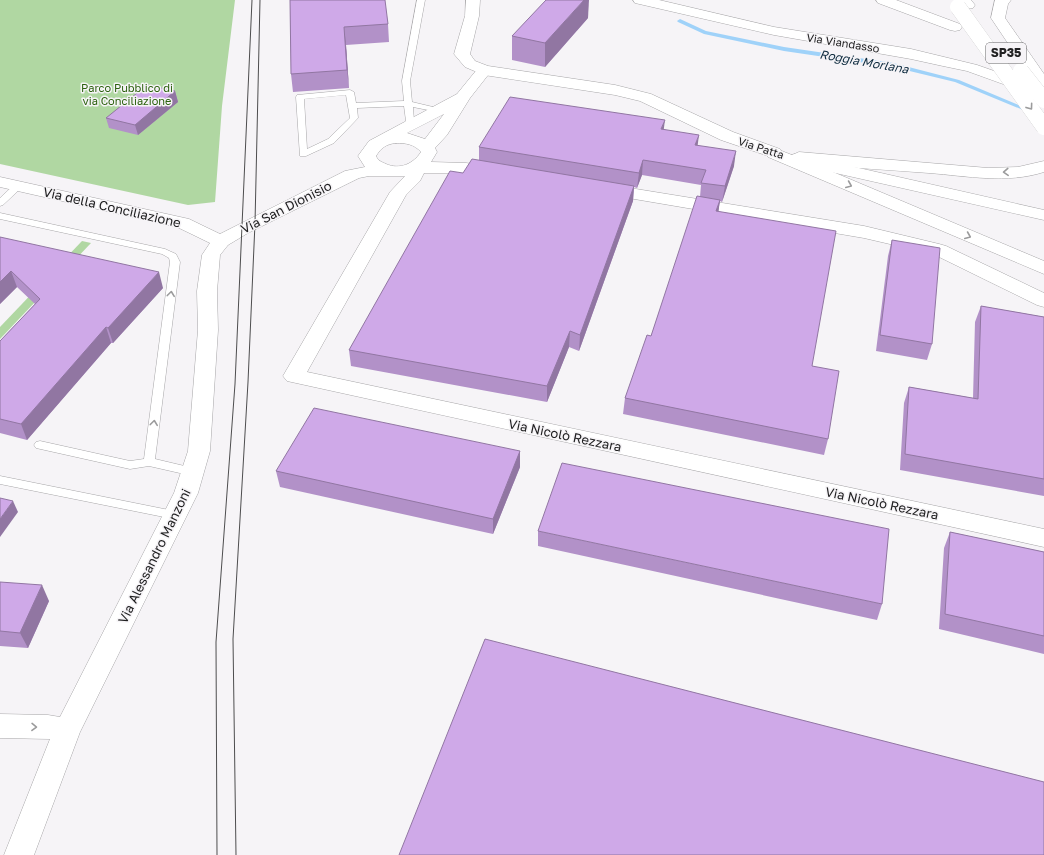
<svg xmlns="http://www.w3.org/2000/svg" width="1044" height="855" viewBox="0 0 1044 855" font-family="'Golos Text',sans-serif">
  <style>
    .green { fill: #b0d7a2 }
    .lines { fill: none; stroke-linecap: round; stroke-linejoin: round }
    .stream { fill: #9fd2f9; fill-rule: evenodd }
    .lane-casing { stroke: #a7a6a8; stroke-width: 1 }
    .street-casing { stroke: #a7a6a8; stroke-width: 1 }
    .secondary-casing { stroke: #a7a6a8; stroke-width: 1 }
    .highway-casing { stroke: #a7a6a8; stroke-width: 1 }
    .lane { fill: #fff; fill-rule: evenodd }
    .street { fill: #fff; fill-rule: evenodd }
    .secondary { fill: #fff; fill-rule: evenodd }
    .highway { fill: #fff; fill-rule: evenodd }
    .tram { stroke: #4d4d4e; stroke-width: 1 }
    .highway-bridge-casing { stroke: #a7a6a8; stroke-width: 16; stroke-linecap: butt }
    .highway-bridge { stroke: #fff; stroke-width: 16 }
    .wall { fill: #b291c8 }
    .shaded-wall { fill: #9176a2 }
    .building { fill: #cfa9e8; stroke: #9176a2 }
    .oneway { stroke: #9b9b9c }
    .labels { text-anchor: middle; stroke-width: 3; stroke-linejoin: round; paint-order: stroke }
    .far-street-label { font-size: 11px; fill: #212122; stroke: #f6f4f7 }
    .far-park-label { font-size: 11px; fill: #2c620f; stroke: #f6f4f7 }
    .shield { fill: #f6f4f7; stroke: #616062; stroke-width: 1 }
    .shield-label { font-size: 12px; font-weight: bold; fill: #212122 }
    .far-water-label { font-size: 12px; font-style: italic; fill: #102d41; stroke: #f6f4f7 }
    .street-label { font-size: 13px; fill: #212122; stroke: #f6f4f7 }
  </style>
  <rect width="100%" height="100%" fill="#f6f4f7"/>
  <!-- green -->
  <g class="green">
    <polygon points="0,0 235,0 222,106 215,202 188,205 0,164"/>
    <polygon points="82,241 91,243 0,339 0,327"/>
  </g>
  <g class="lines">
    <!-- stream -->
    <polygon class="stream" points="680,19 706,31 784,47 893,63 959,80 1033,111 1030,113 1028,112 955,82 893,67 784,51 704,34 678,22 677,21"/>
    <!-- lane casing -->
    <g class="lane-casing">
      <g id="lane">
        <path d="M417 0H425L410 81 412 102 433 107 447 105V109L433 111 413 107 414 121 407 129H404L400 127 406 121 404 106 357 108 358 118 334 143 306 156H300L296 97 297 95 350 90 354 92 356 103 404 101 402 81ZM346 95 350 118 328 139 307 149 304 99Z"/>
        <polygon points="18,183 22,186 21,188 3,205 0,206 0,198 15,184"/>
        <polygon points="0,213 165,249 176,254 180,262 155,459 197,469 199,472 197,475 193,476 149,466 130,469 36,448 34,445 36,442 40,441 130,461 144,459 170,262 169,258 162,254 0,219"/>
        <polygon points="0,476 174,511 178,512 180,515 178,518 174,519 0,484"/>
      </g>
    </g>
    <!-- street casing -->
    <g class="street-casing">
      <g id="street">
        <polygon points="876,0 896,0 960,24 962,27 960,30 955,31 950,30 878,3"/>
        <path d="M484 65 489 67 492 70 470 98 447 135 435 148 437 152 431 162 466 163 502 168 505 172 502 176 496 177 456 173H424L420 181 406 195 307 372 1044 529V547L287 381 283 376 390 192 405 176H369L359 178 248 233 228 245 220 255 217 291 218 330 210 451 198 493 80 732 34 855H4L50 739 0 738V714L48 715 60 717 174 493 188 451 198 330 197 291 202 255 210 243 177 227 0 187V177L189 219 220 234 345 171 365 167 358 156 369 141 457 94 479 67ZM444 114 425 139 407 133ZM396 143C406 143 414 144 421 152 413 164 400 170 386 164 382 162 378 161 376 156 381 148 386 144 396 143Z"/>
        <polygon points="797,154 1044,210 1044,220 791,163 788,159 791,155"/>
        <polygon points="605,184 864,226 939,244 946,246 1044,293 1044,307 1037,305 933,254 864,238 599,193 596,189 599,185"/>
      </g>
    </g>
    <!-- secondary casing -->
    <g class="secondary-casing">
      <g id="secondary">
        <polygon points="466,0 480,0 479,16 470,54 475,61 488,66 615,85 651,94 733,132 780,149 782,153 780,157 774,158 721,140 640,101 615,95 484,75 465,67 454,54 465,16"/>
        <polygon points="633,0 659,0 774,27 911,49 977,65 1034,85 1036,88 1034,91 1028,93 967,71 943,66 911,59 774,35 635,3"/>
      </g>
    </g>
    <!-- highway casing -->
    <g class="highway-casing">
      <g id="highway">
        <path d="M957 0H971L975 5 973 8C964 10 962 7 957 0Z"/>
        <polygon points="995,0 1011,0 1008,4 1005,18 1044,74 1044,90 1038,88 991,18"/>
        <path d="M774 148 792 155 799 152 988 168 1018 167 1044 161V172C1007 184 967 176 929 173 891 170 852 168 814 164L1044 261V274L768 157 766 153 768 149Z"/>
      </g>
    </g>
    <!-- lane -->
    <use href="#lane" class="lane"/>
    <!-- street -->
    <use href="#street" class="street"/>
    <!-- secondary -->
    <use href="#secondary" class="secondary"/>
    <!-- highway -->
    <use href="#highway" class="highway"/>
    <!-- tram -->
    <g class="tram">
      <polyline points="217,855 216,642 235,384 252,0"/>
      <polyline points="236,855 233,639 248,382 255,223 260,0"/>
    </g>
    <!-- highway-bridge casing -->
    <g class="highway-bridge-casing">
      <g id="highway-bridge">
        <polyline points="958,7 1044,127"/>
        <polyline points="1021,71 1044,100"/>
      </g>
    </g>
    <!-- highway-bridge -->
    <use href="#highway-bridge" class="highway-bridge"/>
  </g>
  <!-- wall -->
  <g class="wall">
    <polygon points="290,0 388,24 389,42 346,45 349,88 293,92 291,74"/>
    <polygon points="588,18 545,67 512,60 512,36"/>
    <polygon points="175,91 178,102 138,135 109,128 106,118"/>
    <polygon points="664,129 734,166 722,202 720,201 718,212 812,366 828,439 824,455 623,414 625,398 651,336 700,197 701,185 642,175 637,188 634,187 633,201 579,351 569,347 547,402 351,366 349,350 463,173 479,160 479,147"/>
    <polygon points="0,237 163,288 113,343 111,343 27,440 0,433 0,341 35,304 17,287 0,304"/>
    <polygon points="892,240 932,344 927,360 876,351 888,256"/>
    <polygon points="981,306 1044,317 1044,496 900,470 904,403 909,387 973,398 975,322"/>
    <polygon points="520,451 520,467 493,534 280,487 276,471"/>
    <polygon points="538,531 882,604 877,620 538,546"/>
    <polygon points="950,532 1044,552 1044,654 939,629 944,548"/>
    <polygon points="0,582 49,601 28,648 0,646"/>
  </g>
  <!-- shaded-wall -->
  <g class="shaded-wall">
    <polygon points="584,0 589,0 588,18 545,67 545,43"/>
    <polygon points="344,27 346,45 349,88 347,70"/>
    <polygon points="175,91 178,102 138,135 135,125"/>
    <polygon points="665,120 663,135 661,129"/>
    <polygon points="699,135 697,150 695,145"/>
    <polygon points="736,151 734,166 722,202 725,186"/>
    <polygon points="643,160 642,175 637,188 639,173"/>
    <polygon points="634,186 633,201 579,351 580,335"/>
    <polygon points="720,200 718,215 716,211"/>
    <polygon points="11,271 17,287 0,304 0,282"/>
    <polygon points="159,272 163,288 113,343 108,328"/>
    <polygon points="106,327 111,343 27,440 21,424"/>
    <polygon points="570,331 569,347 547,402 547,386"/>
    <polygon points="520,451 520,467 493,534 493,519"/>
    <polygon points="13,501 18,512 0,537 0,519"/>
    <polygon points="42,585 49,601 28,648 20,633"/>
  </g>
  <!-- building -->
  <g class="building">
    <polygon points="290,0 385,0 388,24 344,27 347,70 291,74"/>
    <polygon points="546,0 584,0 545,43 512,36"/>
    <polygon points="147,85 175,91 135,125 106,118"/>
    <polygon points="510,97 665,120 661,129 699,135 695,145 736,151 725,186 701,183 706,170 643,160 639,173 479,147"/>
    <polygon points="472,159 634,186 580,335 570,331 547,386 349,350 450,171 463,173"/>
    <polygon points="697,196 720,200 716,211 836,231 812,366 839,371 828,439 625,398 647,335 651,336"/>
    <polygon points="0,237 159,272 108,328 106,327 21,424 0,419 0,341 40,299 11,271 0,282"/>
    <polygon points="892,240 940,248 932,344 880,335"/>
    <polygon points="981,306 1044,317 1044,479 905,454 909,387 978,399"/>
    <polygon points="314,408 520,451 493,519 276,471"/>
    <polygon points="562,463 889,529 882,604 538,531"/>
    <polygon points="0,498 13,501 0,519"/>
    <polygon points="950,532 1044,552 1044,636 945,614"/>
    <polygon points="0,582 42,585 20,633 0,631"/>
    <polygon points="485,639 1044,782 1044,855 399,855"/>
  </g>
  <!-- one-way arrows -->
  <defs><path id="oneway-chevron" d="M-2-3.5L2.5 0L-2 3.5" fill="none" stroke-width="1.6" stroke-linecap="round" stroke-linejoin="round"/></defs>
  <g class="oneway">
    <use href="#oneway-chevron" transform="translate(1030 107) rotate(54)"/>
    <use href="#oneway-chevron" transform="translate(1006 172) rotate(177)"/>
    <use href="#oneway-chevron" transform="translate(849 185) rotate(23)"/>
    <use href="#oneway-chevron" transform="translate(968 236) rotate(23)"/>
    <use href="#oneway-chevron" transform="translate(171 294) rotate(-83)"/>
    <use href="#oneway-chevron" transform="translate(154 423) rotate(-83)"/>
    <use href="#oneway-chevron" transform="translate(34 727) rotate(1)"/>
  </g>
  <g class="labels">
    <!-- far-street labels -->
    <g class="far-street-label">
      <text transform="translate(843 43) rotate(9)" y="4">Via Viandasso</text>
      <text transform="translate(761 148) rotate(18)" y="4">Via Patta</text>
    </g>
    <!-- far-park labels -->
    <g class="far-park-label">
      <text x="127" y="92">Parco Pubblico di<tspan x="127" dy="13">via Conciliazione</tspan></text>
    </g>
    <!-- shield labels -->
    <rect class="shield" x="986" y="43" width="40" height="20" rx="3"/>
    <g class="shield-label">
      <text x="1006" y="57">SP35</text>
    </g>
    <!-- far-water labels -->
    <g class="far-water-label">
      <text transform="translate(864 62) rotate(10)" y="4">Roggia Morlana</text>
    </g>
    <!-- street labels -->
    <g class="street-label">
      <text transform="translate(112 207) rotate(13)" y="5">Via della Conciliazione</text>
      <text transform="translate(286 207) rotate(-27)" y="5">Via San Dionisio</text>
      <text transform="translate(565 435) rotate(12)" y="5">Via Nicolò Rezzara</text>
      <text transform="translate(882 503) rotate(12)" y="5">Via Nicolò Rezzara</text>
      <text transform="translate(154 556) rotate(-64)" y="5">Via Alessandro Manzoni</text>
    </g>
  </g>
</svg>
